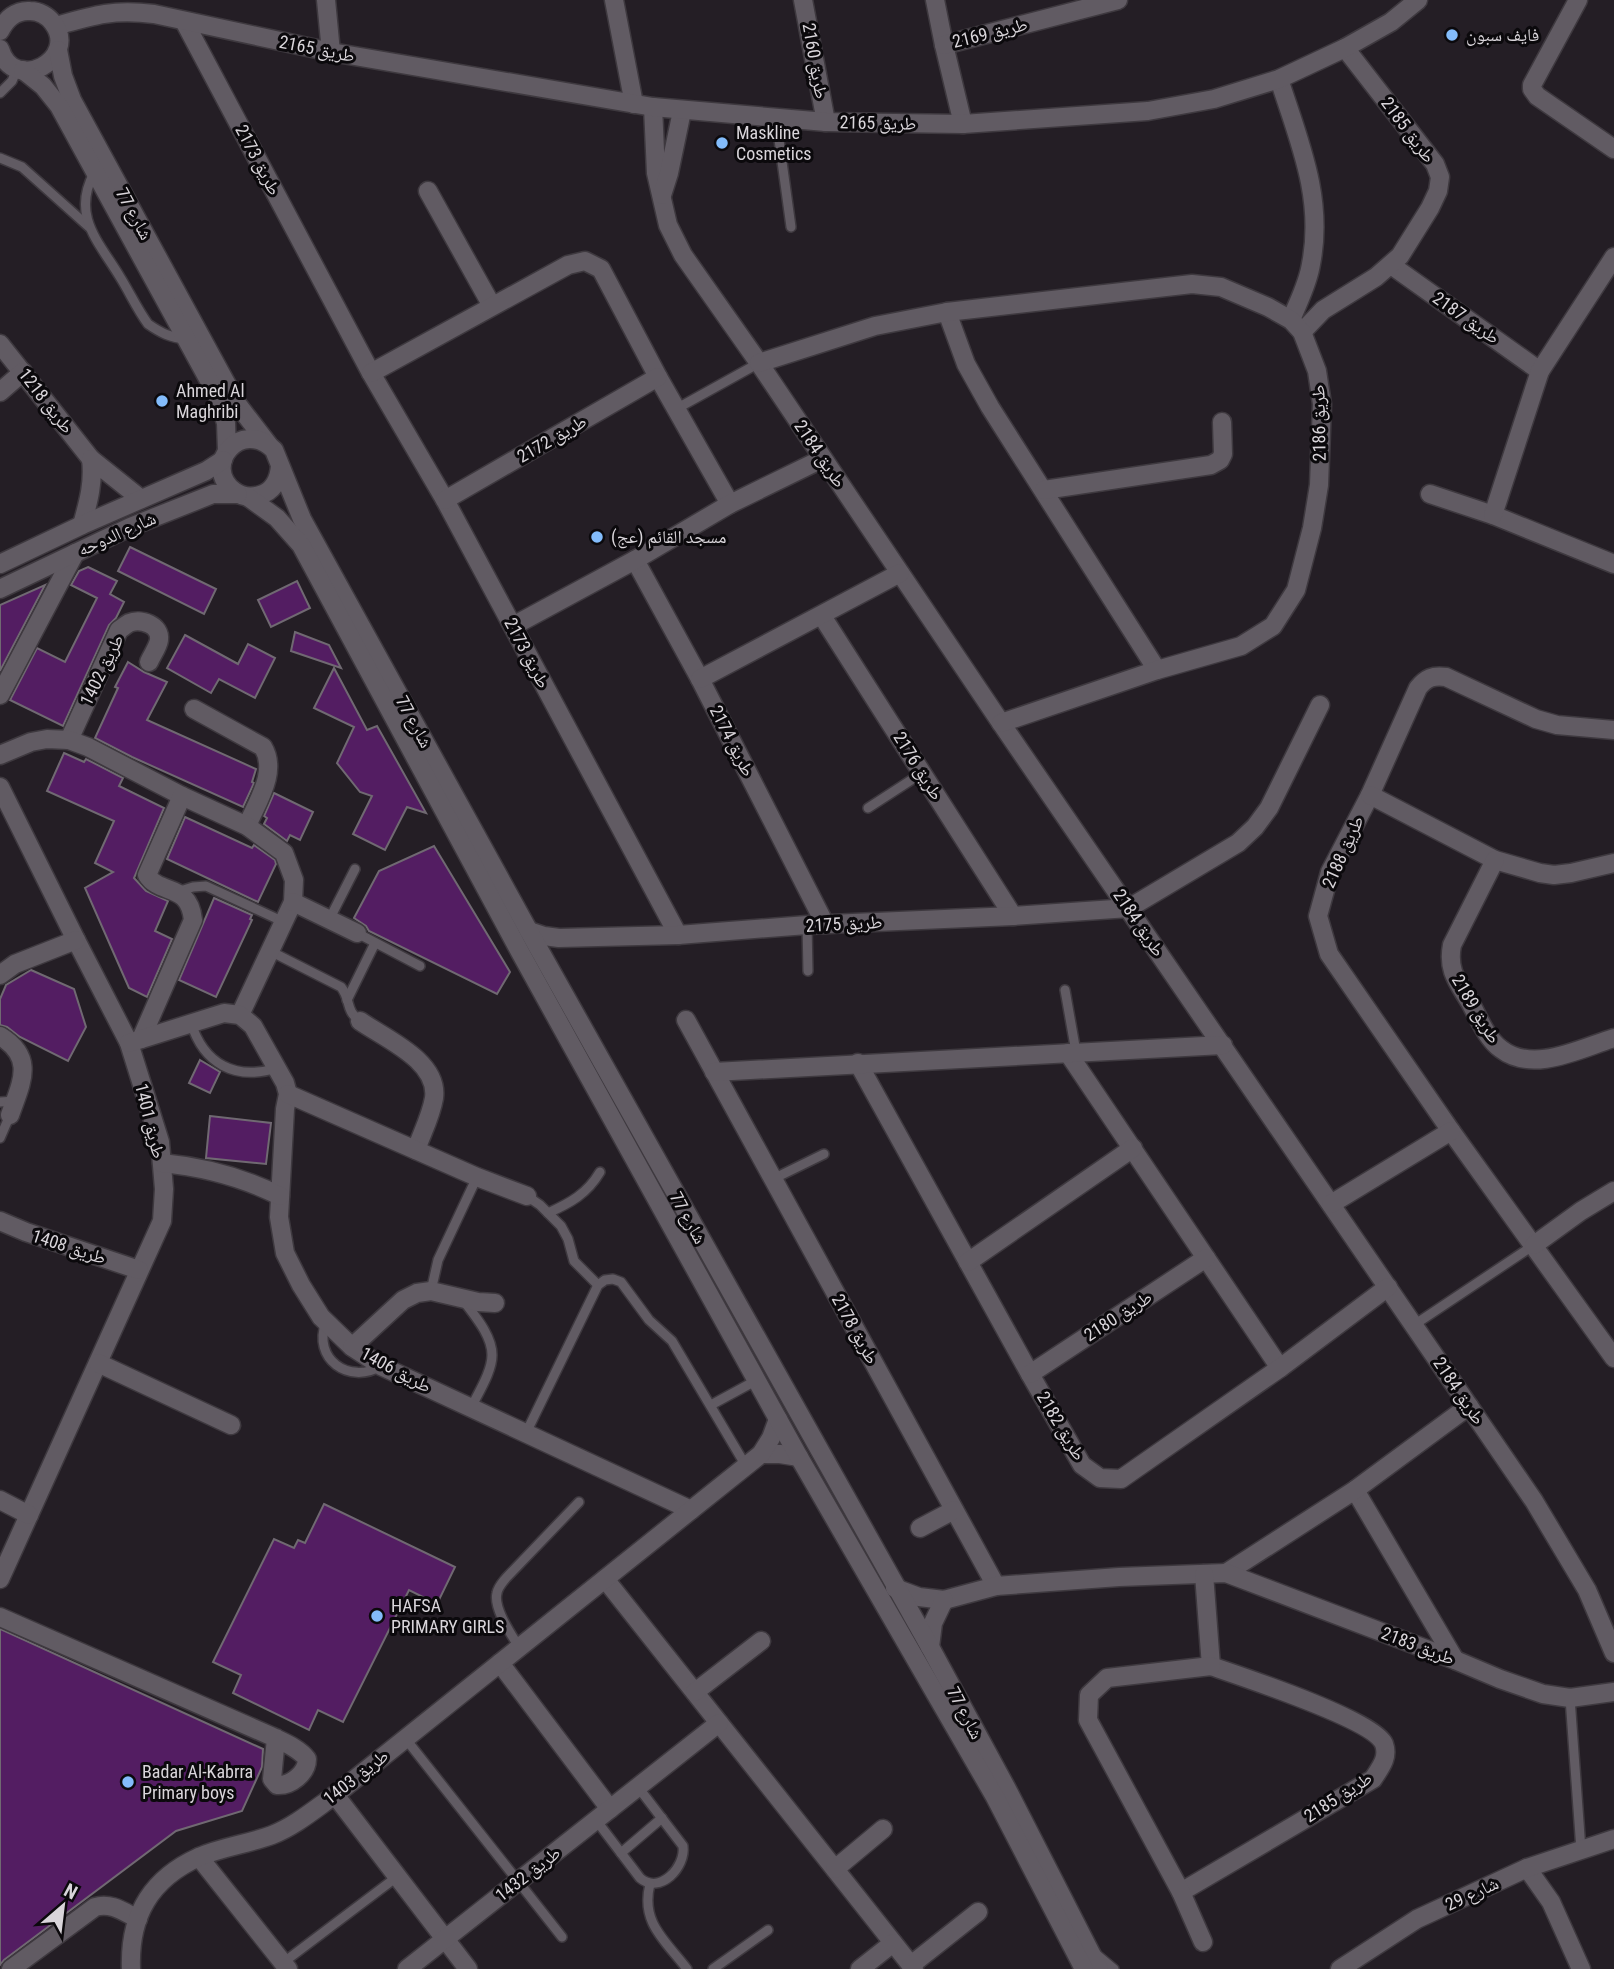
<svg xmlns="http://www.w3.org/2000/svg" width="1614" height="1969" viewBox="0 0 1614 1969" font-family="'Roboto Condensed','Noto Naskh Arabic',sans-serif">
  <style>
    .building { fill: #531d62; stroke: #706972; stroke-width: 2 }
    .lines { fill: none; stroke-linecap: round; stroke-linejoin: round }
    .service-casing { stroke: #3e393f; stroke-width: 12 }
    .minor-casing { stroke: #3e393f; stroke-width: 21 }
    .tertiary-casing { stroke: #3e393f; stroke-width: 21 }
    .service { stroke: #615b63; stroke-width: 9 }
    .minor { stroke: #615b63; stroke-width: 18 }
    .tertiary { stroke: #615b63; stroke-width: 18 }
    .poi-dot { fill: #83bcfb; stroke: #0b090c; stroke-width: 2.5 }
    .labels { text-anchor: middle; stroke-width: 6; stroke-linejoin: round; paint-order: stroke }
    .street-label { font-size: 18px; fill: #d9d5da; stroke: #0b090c }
    .poi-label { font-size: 18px; fill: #d9d5da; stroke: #0b090c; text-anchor: start }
  </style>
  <rect width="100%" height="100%" fill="#241e25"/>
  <!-- building -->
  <g class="building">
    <polygon points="130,547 216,589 204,614 118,571"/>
    <polygon points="88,567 117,581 110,594 124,602 116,618 109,625 63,726 10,700 37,648 65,662 97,598 71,585 79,571"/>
    <polygon points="297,581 310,608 271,627 258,600"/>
    <polygon points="45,585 0,671 0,605"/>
    <polygon points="295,632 329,645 341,668 291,651"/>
    <polygon points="185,635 238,664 248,644 275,658 255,698 219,679 211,693 167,668"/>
    <polygon points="128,662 144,672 167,682 147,720 256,769 252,782 254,783 243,807 132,757 95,738 118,688 115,687"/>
    <polygon points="334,668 367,730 377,726 426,813 407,807 385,850 353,834 372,796 360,792 337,763 354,727 314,708"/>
    <polygon points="64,753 84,762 86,759 123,778 119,786 164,808 134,878 146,891 168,901 155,931 172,939 147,997 129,988 85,888 113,872 95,863 114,821 47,791"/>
    <polygon points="274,793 313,812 300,840 290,835 287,841 264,824 267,818 264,816"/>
    <polygon points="185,817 252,848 254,845 275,860 276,864 258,902 167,859"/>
    <polygon points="434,846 510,972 497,994 369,931 366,926 354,918 379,871"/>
    <polygon points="214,898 252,915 250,919 252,920 216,997 179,980"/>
    <polygon points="31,970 74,989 86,1027 68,1061 20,1037 7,1027 0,1025 0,999 6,985"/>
    <polygon points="200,1060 220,1072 210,1093 189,1083"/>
    <polygon points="210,1116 271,1123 266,1164 206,1158"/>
    <polygon points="324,1504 455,1567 437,1604 409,1590 343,1722 318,1710 309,1730 233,1693 241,1675 213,1662 274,1539 294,1548 298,1540 305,1543"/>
    <polygon points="0,1629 263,1749 262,1767 242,1811 176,1831 4,1960 0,1965"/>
  </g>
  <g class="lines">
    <!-- service casing -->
    <g class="service-casing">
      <g id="service">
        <polyline points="0,93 12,81 17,69"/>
        <polyline points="776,118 791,227"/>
        <polyline points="0,158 22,167 89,227"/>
        <path d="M94 173C71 216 99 242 120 277 130 293 137 309 148 324 161 333 171 338 186 339"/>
        <polyline points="676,409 759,363"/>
        <polyline points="868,808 922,773"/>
        <polyline points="177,892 193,887 206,886 284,922"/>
        <polyline points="329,920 355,869"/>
        <polyline points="807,925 808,971"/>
        <polyline points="357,933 420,966"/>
        <path d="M270 951 341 987C351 999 345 1011 360 1021"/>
        <polyline points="1065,990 1076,1052"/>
        <polyline points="347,1000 375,943"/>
        <path d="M191 1023C204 1064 235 1081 277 1068"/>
        <polyline points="0,1102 15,1101"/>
        <polyline points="0,1138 10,1115"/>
        <polyline points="773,1179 824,1154"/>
        <polyline points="527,1196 540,1205 561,1226 568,1239 574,1261 598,1285"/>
        <path d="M548 1213C570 1203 587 1194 600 1172"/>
        <polyline points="431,1291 438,1260 477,1177"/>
        <path d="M463 1300C474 1315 492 1335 492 1355 492 1372 478 1393 471 1408"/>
        <path d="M326 1322C312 1359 349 1385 381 1366"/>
        <polyline points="1414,1325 1534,1245"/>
        <polyline points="711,1405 757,1380"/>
        <polyline points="526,1433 598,1285 605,1280 613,1279 621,1282 649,1320 672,1341 746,1466"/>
        <path d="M519 1647C511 1634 493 1608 497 1593 498 1587 502 1583 506 1578L579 1502"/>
        <polyline points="1570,1698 1581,1850"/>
        <polyline points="405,1738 562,1937"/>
        <path d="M596 1820 640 1878C660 1895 686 1867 683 1846L638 1787"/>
        <polyline points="621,1853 662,1818"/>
        <path d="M650 1884C640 1923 666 1941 687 1969"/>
        <polyline points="1096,1954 1114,1969"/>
        <polyline points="284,1962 398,1876"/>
        <polyline points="713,1969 768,1930"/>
      </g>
    </g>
    <!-- minor casing -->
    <g class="minor-casing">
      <g id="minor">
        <polyline points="326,0 331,52"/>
        <polyline points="614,0 634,104"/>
        <polyline points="803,0 826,122"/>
        <polyline points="935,0 944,45 963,124"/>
        <polyline points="1578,0 1532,85 1532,89 1537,96 1614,149"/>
        <polyline points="184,21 371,373 445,500 678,935"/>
        <polyline points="944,45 1118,0"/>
        <path d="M1279 79C1299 141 1324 198 1311 264 1308 284 1298 302 1291 320"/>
        <polyline points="653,107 656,173 668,225 683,255 759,363 1001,723 1534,1501 1587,1590 1614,1653"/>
        <polyline points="428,191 492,306"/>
        <polyline points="662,195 669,173 682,111"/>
        <polyline points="1391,265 1540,371"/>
        <polyline points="947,312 966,364 990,407 1157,670"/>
        <polyline points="1302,332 1323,310 1376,277 1400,256 1430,208 1438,191 1440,177 1435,164 1345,48"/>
        <polyline points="0,344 91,459"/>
        <polyline points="759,363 875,326 947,312 1192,284 1221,287 1268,307 1291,320 1302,332 1317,371 1322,404 1319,485 1312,528 1296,590 1273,626 1241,646 1157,670 1001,723"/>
        <polyline points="371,373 568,265 585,261 601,269 658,377 730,504"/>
        <polyline points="0,392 23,372"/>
        <polyline points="1044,490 1211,465 1220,460 1223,454 1222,422"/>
        <polyline points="1430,494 1493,515 1614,564"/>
        <polyline points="445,500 658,377"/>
        <polyline points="1493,515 1540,371 1614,257"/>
        <path d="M82 525C88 503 94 483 91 459L141 499"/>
        <polyline points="635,560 700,679 825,924"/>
        <polyline points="822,616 1013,916"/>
        <polyline points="513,626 635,560 730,504 822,459"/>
        <polyline points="700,679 900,573"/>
        <polyline points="0,695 75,553"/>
        <path d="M194 709 263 747C278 772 257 802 247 826"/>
        <path d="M1614 730 1557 725 1536 719 1446 677C1433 675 1426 678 1418 688L1370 795 1330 872 1318 916 1329 954 1451 1131 1614 1358"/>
        <path d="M69 740 119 630C122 628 127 624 129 623 141 618 161 625 159 640 158 647 152 655 149 662"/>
        <polyline points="0,755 31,742 47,739 69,740 88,747 182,796 247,826 284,853 294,880 293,902 240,1015"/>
        <polyline points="0,787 76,940 129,1043 160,1142 164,1189 162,1221 0,1579"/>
        <polyline points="1370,795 1495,860 1540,873 1554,875 1571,873 1614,863"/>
        <path d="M1495 860 1452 945C1447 971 1458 982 1471 1004 1479 1019 1487 1039 1501 1049 1533 1074 1581 1048 1614 1038"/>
        <polyline points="293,902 357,933"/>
        <polyline points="529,931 544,936 559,938 678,935 807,925 1013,916 1129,908 1238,843 1255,827 1269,808 1320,705"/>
        <polyline points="0,975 15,964 76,940"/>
        <polyline points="686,1020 996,1586"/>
        <path d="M360 1021C386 1039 439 1061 434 1098 431 1116 422 1133 416 1150"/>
        <path d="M0 1036C36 1058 21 1083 10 1115"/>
        <path d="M141 1039 193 920C189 882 160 896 147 875L182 796"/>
        <polyline points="129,1043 224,1013 240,1015 253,1026 285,1083 288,1094 285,1109 279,1217 285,1253 301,1285 321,1317 352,1347 381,1366 691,1510"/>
        <polyline points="1068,1053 1280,1368"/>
        <polyline points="858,1063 1030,1374 1082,1465 1100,1478 1121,1479 1280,1368 1388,1287"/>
        <polyline points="714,1072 1223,1045"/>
        <polyline points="288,1094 477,1177 527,1196"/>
        <path d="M162 1163C204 1167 242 1177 280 1196"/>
        <polyline points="1331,1204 1451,1131"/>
        <polyline points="0,1221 26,1232 139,1270"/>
        <polyline points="1534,1245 1581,1211 1614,1191"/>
        <polyline points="968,1262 1133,1148"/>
        <polyline points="352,1347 403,1300 417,1293 431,1291 478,1302 495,1303"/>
        <polyline points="98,1363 231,1425"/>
        <polyline points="1030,1374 1206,1258"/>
        <polyline points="761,1454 780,1454 799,1457"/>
        <polyline points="1355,1490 1455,1660"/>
        <polyline points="0,1500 29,1515"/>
        <polyline points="920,1528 954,1510"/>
        <polyline points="1226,1573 1355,1490 1469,1406"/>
        <polyline points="605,1579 914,1969"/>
        <polyline points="895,1588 919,1597 944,1600 996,1586 1119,1577 1226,1573 1455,1660 1500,1679 1543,1694 1570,1698 1614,1692"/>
        <path d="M0 1617 271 1736C283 1742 299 1748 307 1759 307 1773 291 1786 277 1785L272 1779 276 1738"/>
        <polyline points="930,1647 933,1623 944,1600"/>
        <polyline points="500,1663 610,1809"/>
        <polyline points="695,1692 761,1641"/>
        <polyline points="335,1795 468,1969"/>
        <polyline points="199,1857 288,1969"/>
        <polyline points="1527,1868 1551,1902 1581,1969"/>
        <polyline points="835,1869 883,1829"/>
        <path d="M1181 1892 1373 1779C1380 1768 1389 1758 1384 1744 1374 1720 1240 1676 1211 1666L1204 1574"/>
        <polyline points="1203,1942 1181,1892 1088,1720 1089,1695 1107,1678 1211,1666"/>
        <polyline points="911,1965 978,1912"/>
        <path d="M11 1969 95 1907C111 1902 124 1912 138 1919"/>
        <path d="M131 1969C129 1916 150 1879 199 1857 222 1847 248 1844 272 1835 295 1826 315 1809 335 1795L761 1454 771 1438 778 1419"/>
        <polyline points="407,1969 719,1723"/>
        <polyline points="860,1969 893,1943"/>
        <polyline points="1340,1969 1417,1919 1527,1868 1614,1839"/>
      </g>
    </g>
    <!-- tertiary casing -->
    <g class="tertiary-casing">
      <g id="tertiary">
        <path d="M56 26C94 15 113 9 154 14L331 52 653 107 826 122 963 124 1148 111 1214 99 1279 79 1345 48 1391 22 1418 0"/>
        <path d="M0 31C6 19 16 10 30 11 39 11 48 16 53 23 80 59 14 95 0 49"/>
        <polyline points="58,50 63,76 72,100 238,405 268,444"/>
        <polyline points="23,70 43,86 59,106 218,397 226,423 227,451"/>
        <path d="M280 466C279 479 274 491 260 495 250 498 242 497 234 491 201 466 241 417 274 450L302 519 536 944 930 1647 1007 1789 1099 1969"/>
        <polyline points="248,497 277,518 301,545 520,952 799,1457 995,1797 1084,1969"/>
        <polyline points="0,564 82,525 206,471 223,460"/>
        <polyline points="0,589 130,527 213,494 238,494"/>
      </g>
    </g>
    <!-- service -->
    <use href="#service" class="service"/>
    <!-- minor -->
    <use href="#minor" class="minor"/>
    <!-- tertiary -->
    <use href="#tertiary" class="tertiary"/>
  </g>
  <!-- markers -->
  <g class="poi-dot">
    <circle cx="1452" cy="35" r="7"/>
    <circle cx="722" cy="143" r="7"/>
    <circle cx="162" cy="401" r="7"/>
    <circle cx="597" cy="537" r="7"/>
    <circle cx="377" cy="1616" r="7"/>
    <circle cx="128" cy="1782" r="7"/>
  </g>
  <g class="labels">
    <!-- street labels -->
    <g class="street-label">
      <text transform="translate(990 33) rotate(-14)" y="6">طريق 2169</text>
      <text transform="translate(317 49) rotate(11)" y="6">طريق 2165</text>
      <text transform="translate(815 61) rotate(80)" y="6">طريق 2160</text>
      <text transform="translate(878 123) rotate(1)" y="6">طريق 2165</text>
      <text transform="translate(1408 130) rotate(53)" y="6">طريق 2185</text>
      <text transform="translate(258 160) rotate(62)" y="6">طريق 2173</text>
      <text transform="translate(134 214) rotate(61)" y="6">شارع 77</text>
      <text transform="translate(1466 318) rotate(35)" y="6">طريق 2187</text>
      <text transform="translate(46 401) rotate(52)" y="6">طريق 1218</text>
      <text transform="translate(1319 423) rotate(-91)" y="6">طريق 2186</text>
      <text transform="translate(552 439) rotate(-30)" y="6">طريق 2172</text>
      <text transform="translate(820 454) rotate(56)" y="6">طريق 2184</text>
      <text transform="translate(117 534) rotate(-24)" y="6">شارع الدوحه</text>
      <text transform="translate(527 653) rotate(62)" y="6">طريق 2173</text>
      <text transform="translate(102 670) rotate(-64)" y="6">طريق 1402</text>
      <text transform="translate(414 722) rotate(61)" y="6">شارع 77</text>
      <text transform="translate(732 741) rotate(63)" y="6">طريق 2174</text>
      <text transform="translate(918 766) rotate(58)" y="6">طريق 2176</text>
      <text transform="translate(1343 852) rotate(-66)" y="6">طريق 2188</text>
      <text transform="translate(1139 923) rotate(56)" y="6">طريق 2184</text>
      <text transform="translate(844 924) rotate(-3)" y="6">طريق 2175</text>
      <text transform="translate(1476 1009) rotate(59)" y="6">طريق 2189</text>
      <text transform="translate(150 1121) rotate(76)" y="6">طريق 1401</text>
      <text transform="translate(688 1218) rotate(61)" y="6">شارع 77</text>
      <text transform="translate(69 1247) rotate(18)" y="6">طريق 1408</text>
      <text transform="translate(1118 1316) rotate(-33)" y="6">طريق 2180</text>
      <text transform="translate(855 1329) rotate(61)" y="6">طريق 2178</text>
      <text transform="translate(396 1370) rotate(28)" y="6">طريق 1406</text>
      <text transform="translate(1459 1391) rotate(56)" y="6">طريق 2184</text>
      <text transform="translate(1061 1426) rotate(59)" y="6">طريق 2182</text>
      <text transform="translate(1418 1646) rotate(21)" y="6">طريق 2183</text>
      <text transform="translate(965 1713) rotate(62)" y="6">شارع 77</text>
      <text transform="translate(356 1777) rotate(-38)" y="6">طريق 1403</text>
      <text transform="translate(1338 1797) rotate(-33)" y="6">طريق 2185</text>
      <text transform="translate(528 1874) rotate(-38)" y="6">طريق 1432</text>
      <text transform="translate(1472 1894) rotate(-25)" y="6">شارع 29</text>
    </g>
    <!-- poi labels -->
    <g class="poi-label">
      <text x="1466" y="41">فايف سبون</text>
      <text x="736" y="139">Maskline<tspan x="736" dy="21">Cosmetics</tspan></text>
      <text x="176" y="397">Ahmed Al<tspan x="176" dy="21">Maghribi</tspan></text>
      <text x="611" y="543">مسجد القائم (عج)</text>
      <text x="391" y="1612">HAFSA<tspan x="391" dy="21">PRIMARY GIRLS</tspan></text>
      <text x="142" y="1778">Badar Al-Kabrra<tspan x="142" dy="21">Primary boys</tspan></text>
    </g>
  </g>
  <!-- north arrow -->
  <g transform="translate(63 1906) rotate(28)" stroke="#0b090c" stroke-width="5" paint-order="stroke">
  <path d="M0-5L12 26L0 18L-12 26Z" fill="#d9d5da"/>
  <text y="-10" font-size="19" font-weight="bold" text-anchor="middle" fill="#d9d5da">N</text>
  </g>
</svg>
